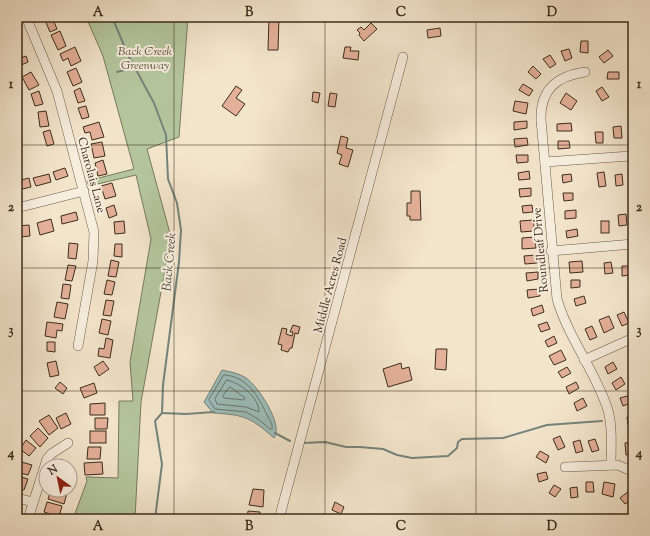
<svg xmlns="http://www.w3.org/2000/svg" width="650" height="536" viewBox="0 0 650 536" font-family="'Sorts Mill Goudy',serif">
  <style>
    .green { fill: #b4c69d; stroke: #787a5c }
    .water { fill: #9cbebc; stroke: #76847c }
    .lines { fill: none; stroke-linecap: round; stroke-linejoin: round }
    .shore { stroke: #6c766c; stroke-width: 1 }
    .stream { stroke: #76847c; stroke-width: 2 }
    .building { fill: #e4b099; stroke: #3c2d1b }
    .minor-casing { stroke: #6a5b47; stroke-width: 10 }
    .minor { stroke: #f7eede; stroke-width: 9 }
    .grid { fill: none; stroke: #3c2d1b; stroke-width: 1; stroke-opacity: 0.55 }
    .labels { text-anchor: middle; stroke-width: 4; stroke-linejoin: round; paint-order: stroke }
    .park-label { font-size: 12px; font-style: italic; fill: #5a533c; stroke: #f7eede }
    .street-label { font-size: 12px; fill: #3c2d1b; stroke: #f7eede }
    .water-label { font-size: 13px; font-style: italic; fill: #545143; stroke: #f7eede }
    .neatline { fill: none; stroke: #3c2d1b; stroke-width: 1.5 }
    .grid-label { font-size: 13px; text-anchor: middle; font-weight: bold; fill: #3c2d1b }
  </style>
  <rect width="100%" height="100%" fill="#f3e5cc"/>
  <filter id="stains"><feTurbulence type="fractalNoise" baseFrequency=".005" numOctaves="4"/><feColorMatrix values="0 0 0 0 .2 0 0 0 0 .09 0 0 0 0 .02 0 0 0 .5 -.17"/></filter>
  <radialGradient id="worn" r=".72"><stop offset=".6" stop-color="#630" stop-opacity="0"/><stop offset="1" stop-color="#630" stop-opacity=".3"/></radialGradient>
  <!-- green -->
  <polygon class="green" points="86,17 188,17 179,137 147,149 171,237 141,402 135,519 73,519 87,481 86,477 118,478 119,401 133,401 130,362 151,239 136,175 89,186 87,181 134,169 103,56"/>
  <!-- water -->
  <path class="water" d="M222 370C231 372 238 373 246 378 258 386 284 425 274 438 250 417 245 415 213 413L204 402Z"/>
  <g class="lines">
    <!-- shore -->
    <g class="shore">
      <path d="M224 375C247 376 258 396 267 415 269 419 273 424 272 429H270L258 419 246 412 215 409 209 400Z"/>
      <path d="M227 380C240 383 259 397 259 412L246 407 217 404 215 399Z"/>
      <polygon points="230,387 245,398 244,400 224,398 223,396"/>
    </g>
    <!-- stream -->
    <g class="stream">
      <polyline points="112,17 129,57 154,103 166,135 168,179 177,203 181,230 179,262 163,385 162,413 155,421 162,464 155,519"/>
      <polyline points="117,72 135,67"/>
      <polyline points="162,413 186,414 214,412"/>
      <polyline points="275,433 290,441"/>
      <polyline points="303,443 325,442 346,447 360,447 383,449 397,455 412,458 448,456 457,448 458,442 462,439 503,438 547,425 602,421"/>
    </g>
  </g>
  <!-- building -->
  <g class="building">
    <polygon points="52,17 57,29 50,32 44,18"/>
    <polygon points="269,17 279,17 278,50 268,50"/>
    <polygon points="371,23 377,29 364,41 359,35 360,33 357,30 361,27 364,30"/>
    <polygon points="440,28 441,36 428,38 427,30"/>
    <polygon points="60,31 66,46 58,50 51,35"/>
    <polygon points="581,41 588,41 588,53 580,52"/>
    <polygon points="75,47 81,61 71,66 68,58 63,61 60,54"/>
    <polygon points="345,47 351,47 350,51 359,51 358,60 343,58"/>
    <polygon points="569,49 572,58 565,61 561,51"/>
    <polygon points="608,50 613,56 604,63 599,57"/>
    <polygon points="17,51 21,58 26,56 28,62 17,67"/>
    <polygon points="550,55 556,64 550,68 543,59"/>
    <polygon points="533,66 541,74 536,79 528,72"/>
    <polygon points="76,68 82,82 73,86 67,72"/>
    <polygon points="31,72 39,85 29,90 22,77"/>
    <polygon points="608,72 619,72 619,79 607,79"/>
    <polygon points="523,84 533,90 529,96 519,90"/>
    <polygon points="236,86 242,90 236,98 245,104 236,116 222,106"/>
    <polygon points="602,87 609,97 602,101 596,91"/>
    <polygon points="80,88 85,101 78,103 74,91"/>
    <polygon points="39,91 43,104 35,106 31,94"/>
    <polygon points="313,92 320,93 318,103 312,101"/>
    <polygon points="330,93 337,94 335,107 328,106"/>
    <polygon points="566,93 577,101 571,110 560,103"/>
    <polygon points="515,101 528,103 526,114 513,111"/>
    <polygon points="86,106 89,117 82,119 78,108"/>
    <polygon points="46,111 49,126 40,127 38,112"/>
    <polygon points="527,121 527,128 514,130 514,122"/>
    <polygon points="99,122 104,137 92,140 90,132 85,133 83,127"/>
    <polygon points="571,123 572,131 557,131 557,124"/>
    <polygon points="621,126 622,138 614,138 613,127"/>
    <polygon points="50,130 54,144 47,146 43,132"/>
    <polygon points="595,132 603,132 603,143 596,143"/>
    <polygon points="341,136 348,138 346,148 353,150 348,167 339,164 342,155 337,153"/>
    <polygon points="527,138 528,145 515,147 514,139"/>
    <polygon points="558,141 569,141 570,148 558,149"/>
    <polygon points="102,142 105,156 94,158 91,144"/>
    <polygon points="516,155 528,155 528,162 517,163"/>
    <polygon points="103,160 107,174 98,176 95,163"/>
    <polygon points="65,168 68,176 56,180 53,172"/>
    <polygon points="529,171 530,179 519,180 518,173"/>
    <polygon points="604,172 606,186 599,187 597,173"/>
    <polygon points="49,174 51,182 36,186 33,178"/>
    <polygon points="571,174 572,181 563,183 562,175"/>
    <polygon points="622,174 623,185 616,186 615,175"/>
    <polygon points="29,178 31,187 18,190 17,181"/>
    <polygon points="112,183 116,196 105,199 101,186"/>
    <polygon points="531,188 531,196 520,197 519,189"/>
    <polygon points="411,191 420,191 421,220 410,220 410,216 407,216 407,203 411,203"/>
    <polygon points="563,193 573,193 573,200 564,201"/>
    <polygon points="114,205 117,215 109,218 106,208"/>
    <polygon points="532,205 533,212 523,213 522,206"/>
    <polygon points="576,210 576,218 565,219 565,211"/>
    <polygon points="76,212 78,220 62,224 61,216"/>
    <polygon points="626,214 627,225 619,226 618,215"/>
    <polygon points="51,219 54,231 40,235 37,223"/>
    <polygon points="534,220 534,231 521,232 520,221"/>
    <polygon points="124,221 125,233 115,234 114,222"/>
    <rect x="601" y="221" width="8" height="12"/>
    <polygon points="29,225 30,236 20,237 18,226"/>
    <polygon points="577,229 578,236 567,238 566,231"/>
    <polygon points="535,237 536,248 522,249 522,238"/>
    <polygon points="69,243 78,244 76,259 68,258"/>
    <polygon points="115,244 122,244 122,257 114,256"/>
    <polygon points="536,255 537,263 525,264 524,256"/>
    <polygon points="111,260 119,262 116,277 108,276"/>
    <polygon points="582,261 583,272 570,273 569,262"/>
    <polygon points="611,262 613,273 605,274 604,263"/>
    <polygon points="68,265 76,266 72,281 65,280"/>
    <polygon points="622,266 629,266 630,275 622,276"/>
    <polygon points="538,272 538,279 527,281 526,273"/>
    <polygon points="107,280 115,282 112,295 104,294"/>
    <polygon points="571,280 580,280 580,287 571,288"/>
    <polygon points="63,284 71,285 69,299 61,298"/>
    <polygon points="539,289 540,296 528,298 527,290"/>
    <polygon points="584,296 586,303 576,306 574,299"/>
    <polygon points="106,300 114,301 111,316 103,315"/>
    <polygon points="57,302 68,304 65,319 54,317"/>
    <polygon points="542,305 544,312 533,316 531,309"/>
    <polygon points="624,312 629,323 622,326 617,315"/>
    <polygon points="609,316 614,328 604,333 599,320"/>
    <polygon points="102,319 111,321 108,335 99,333"/>
    <polygon points="47,322 63,324 62,331 57,330 56,338 45,336"/>
    <polygon points="547,322 550,329 541,332 538,325"/>
    <polygon points="293,325 300,327 298,334 295,333 292,348 290,348 288,352 281,350 282,345 278,344 282,328 287,329 286,334 292,336 293,332 290,332"/>
    <polygon points="592,326 597,337 590,340 585,329"/>
    <polygon points="554,336 557,343 548,347 545,341"/>
    <polygon points="106,338 113,340 110,358 98,356 99,348 104,349"/>
    <polygon points="47,342 55,342 55,352 47,351"/>
    <polygon points="436,349 447,349 446,370 435,369"/>
    <polygon points="561,350 566,360 554,365 549,356"/>
    <polygon points="56,361 59,375 50,377 47,363"/>
    <polygon points="103,361 109,369 99,376 94,367"/>
    <polygon points="613,362 617,369 608,374 605,367"/>
    <polygon points="401,363 402,369 409,367 412,380 388,387 383,369"/>
    <polygon points="567,367 571,373 562,378 558,372"/>
    <polygon points="621,377 625,384 616,390 612,383"/>
    <polygon points="60,382 67,388 63,394 55,388"/>
    <polygon points="576,382 579,388 569,394 566,387"/>
    <polygon points="94,383 97,393 84,398 80,388"/>
    <polygon points="631,395 633,402 623,406 620,398"/>
    <polygon points="583,398 587,406 577,411 574,403"/>
    <polygon points="105,403 105,415 90,415 90,404"/>
    <polygon points="66,413 71,424 61,429 56,418"/>
    <polygon points="49,415 58,428 49,435 39,421"/>
    <polygon points="633,416 633,424 628,425 627,417"/>
    <polygon points="95,418 108,418 107,429 95,429"/>
    <polygon points="38,428 48,438 40,447 30,436"/>
    <rect x="90" y="431" width="16" height="12"/>
    <polygon points="560,436 565,447 558,450 553,439"/>
    <polygon points="595,439 599,450 592,452 588,441"/>
    <polygon points="26,440 36,448 29,456 20,449"/>
    <polygon points="580,440 583,451 576,453 573,442"/>
    <polygon points="632,442 633,454 626,455 625,443"/>
    <polygon points="88,447 101,447 100,459 87,459"/>
    <polygon points="540,451 549,456 546,463 536,457"/>
    <polygon points="18,461 32,465 28,475 17,472"/>
    <polygon points="102,462 103,474 85,475 84,463"/>
    <polygon points="546,472 548,479 539,482 537,474"/>
    <polygon points="17,476 28,479 24,490 17,488"/>
    <polygon points="586,482 593,482 594,492 586,492"/>
    <polygon points="604,482 615,484 613,497 602,494"/>
    <polygon points="554,485 561,489 555,497 549,493"/>
    <polygon points="577,487 578,497 571,498 570,488"/>
    <polygon points="253,489 264,490 263,507 249,505"/>
    <polygon points="51,490 67,493 64,504 48,499"/>
    <polygon points="629,491 633,498 625,504 620,498"/>
    <polygon points="47,502 62,506 59,517 44,512"/>
    <polygon points="335,502 344,507 341,514 332,510"/>
    <polygon points="248,511 260,512 260,519 247,519"/>
    <polygon points="43,515 55,519 41,519"/>
  </g>
  <g class="lines">
    <!-- minor casing -->
    <g class="minor-casing">
      <g id="minor">
        <polyline points="26,17 57,91 94,232 93,261 78,346"/>
        <path d="M585 72C557 76 540 89 541 120L557 299C568 337 594 369 607 407 613 425 611 446 611 465"/>
        <polyline points="545,162 630,156"/>
        <polyline points="17,208 84,191"/>
        <polyline points="551,251 633,244"/>
        <polyline points="584,360 633,338"/>
        <polyline points="565,467 618,465 633,472"/>
        <polyline points="17,498 33,502"/>
        <polyline points="28,519 47,459 51,454 68,443"/>
        <polyline points="279,519 403,57"/>
      </g>
    </g>
    <!-- minor -->
    <use href="#minor" class="minor"/>
  </g>
  <!-- grid -->
  <path class="grid" d="M174 17V519M325 17V519M476 17V519M17 145H633M17 268H633M17 391H633"/>
  <g class="labels">
    <!-- park labels -->
    <g class="park-label">
      <text x="145" y="55">Back Creek<tspan x="145" dy="14">Greenway</tspan></text>
    </g>
    <!-- street labels -->
    <g class="street-label">
      <text transform="translate(92 175) rotate(75)" y="4">Charolais Lane</text>
      <text transform="translate(540 250) rotate(-95)" y="4">Roundleaf Drive</text>
      <text transform="translate(330 285) rotate(-75)" y="4">Middle Acres Road</text>
    </g>
    <!-- water labels -->
    <g class="water-label">
      <text transform="translate(168 262) rotate(-85)" y="5">Back Creek</text>
    </g>
  </g>
  <!-- margin -->
  <rect width="650" height="536" fill="none" stroke="#f3e5cc" stroke-width="44"/>
  <!-- north arrow -->
  <g transform="translate(58 478) rotate(327)"><circle r="19" fill="#f7eede" stroke="#aca190"/>
  <path d="M0-3L7 15L0 10L-7 15Z" fill="#8f2418"/>
  <text y="-6" font-size="11" font-weight="bold" text-anchor="middle" fill="#3c2d1b">N</text>
  </g>
  <rect x="22" y="22" width="606" height="492" class="neatline"/>
  <g class="grid-label">
    <text x="98" y="16">A</text>
    <text x="249" y="16">B</text>
    <text x="401" y="16">C</text>
    <text x="552" y="16">D</text>
    <text x="11" y="88">1</text>
    <text x="639" y="88">1</text>
    <text x="11" y="211">2</text>
    <text x="639" y="211">2</text>
    <text x="11" y="334">3</text>
    <text x="639" y="334">3</text>
    <text x="11" y="457">4</text>
    <text x="639" y="457">4</text>
    <text x="98" y="530">A</text>
    <text x="249" y="530">B</text>
    <text x="401" y="530">C</text>
    <text x="552" y="530">D</text>
  </g>
  <rect width="100%" height="100%" filter="url(#stains)"/>
  <rect width="100%" height="100%" fill="url(#worn)"/>
</svg>
